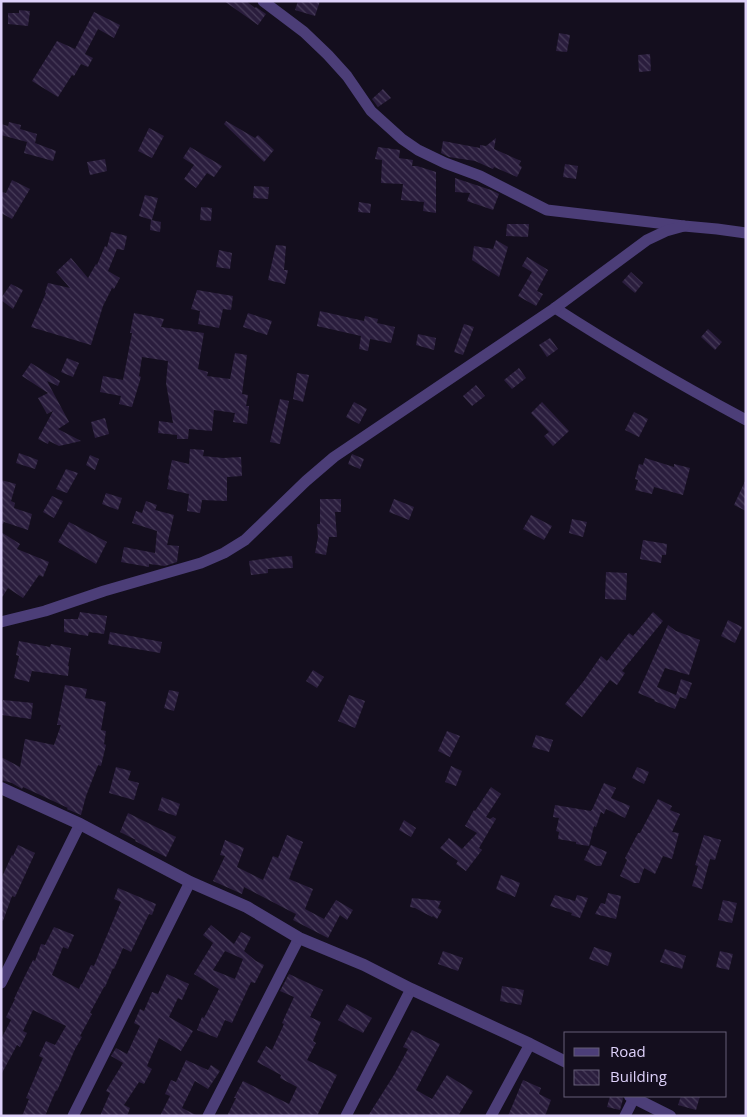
<svg xmlns="http://www.w3.org/2000/svg" width="747" height="1117" viewBox="0 0 747 1117" font-family="'Open Sans',sans-serif">
  <style>
    .building { fill: url(#building-back-hatch); fill-rule: evenodd }
    .lines { fill: none; stroke-linecap: round; stroke-linejoin: round }
    .minor { stroke: #4c3e78; stroke-width: 11 }
    .tertiary { stroke: #4c3e78; stroke-width: 12 }
  </style>
  <defs>
    <pattern id="building-back-hatch" width="6" height="6" patternUnits="userSpaceOnUse" patternTransform="scale(1.25)"><rect width="6" height="6" fill="#2a1d3d"/><path d="M-1 5l2 2M0 0l6 6M5-1l2 2" fill="none" stroke="#483d5a"/></pattern>
  </defs>
  <rect width="100%" height="100%" fill="#140e1e"/>
  <!-- building -->
  <g class="building">
    <polygon points="224,1 246,1 255,8 256,7 266,14 258,25"/>
    <polygon points="298,1 320,1 315,16 295,10"/>
    <polygon points="19,10 30,11 28,26 8,24 8,13 19,13"/>
    <polygon points="94,12 120,25 114,38 98,29 85,54 93,58 88,67 81,64 74,76 72,75 58,97 32,81 57,41 75,49"/>
    <polygon points="559,33 570,35 567,52 556,51"/>
    <polygon points="650,54 651,71 639,72 638,55"/>
    <polygon points="383,89 391,98 378,107 372,99"/>
    <polygon points="226,121 255,138 258,135 274,150 264,162 224,124"/>
    <polygon points="9,122 21,125 20,129 37,134 35,143 56,151 53,161 24,153 27,142 1,135 1,124 8,126"/>
    <polygon points="149,128 164,136 152,158 138,151"/>
    <polygon points="496,138 494,149 521,161 519,165 522,167 517,177 494,167 493,169 475,161 449,157 441,153 443,141 480,148 480,145 486,146"/>
    <polygon points="190,147 222,166 214,177 207,173 196,188 184,179 194,165 183,158"/>
    <polygon points="378,147 400,150 399,158 413,160 412,166 417,166 436,172 436,213 423,211 424,202 401,200 403,184 381,183 382,160 375,159"/>
    <polygon points="105,159 107,171 90,175 87,162"/>
    <polygon points="565,164 578,166 576,179 563,177"/>
    <polygon points="455,178 491,190 499,194 493,210 467,201 470,193 455,192"/>
    <polygon points="12,180 30,189 12,219 1,213 1,192 6,193"/>
    <polygon points="254,186 269,187 268,199 253,198"/>
    <polygon points="145,195 158,198 152,220 139,216"/>
    <polygon points="359,202 371,204 370,213 358,212"/>
    <polygon points="201,207 212,208 211,221 200,220"/>
    <polygon points="151,220 161,222 160,232 150,230"/>
    <polygon points="507,224 529,224 528,237 506,236"/>
    <polygon points="111,232 127,236 124,250 117,249 108,271 120,278 114,289 112,288 103,306 91,345 31,327 46,293 45,292 48,283 70,288 56,272 71,258 88,278 96,264 97,265 105,246 107,247"/>
    <polygon points="496,240 508,247 499,277 472,260 474,246 493,249"/>
    <polygon points="276,245 286,246 284,270 288,270 285,284 268,280"/>
    <polygon points="219,250 232,253 230,269 216,267"/>
    <polygon points="527,257 548,270 537,291 543,294 536,306 518,296 532,272 522,266"/>
    <polygon points="631,272 643,283 635,293 622,282"/>
    <polygon points="11,284 23,290 13,309 1,300 1,298"/>
    <polygon points="197,290 233,296 231,310 223,309 219,328 198,324 200,311 191,309"/>
    <polygon points="320,311 364,321 365,316 378,319 377,323 395,327 391,343 370,339 368,351 359,349 361,336 317,326"/>
    <polygon points="134,313 164,319 161,327 204,333 198,369 208,372 207,376 230,379 235,353 247,355 242,394 248,395 246,406 249,406 247,424 233,422 235,413 214,410 212,431 189,429 188,439 177,439 177,435 158,433 159,421 173,423 166,383 168,361 142,357 139,376 141,377 132,407 119,404 121,396 100,392 103,376 123,380 132,333 130,333"/>
    <polygon points="248,313 272,321 267,335 243,327"/>
    <polygon points="464,324 474,327 463,355 454,352"/>
    <polygon points="708,329 722,342 715,350 701,337"/>
    <polygon points="418,334 436,338 434,350 416,345"/>
    <polygon points="550,338 558,349 547,357 539,345"/>
    <polygon points="67,358 79,363 73,377 61,372"/>
    <polygon points="31,363 60,381 58,386 47,381 69,422 58,429 81,441 59,446 49,441 48,444 38,439 53,411 47,414 38,398 48,393 22,376"/>
    <polygon points="519,368 526,378 512,389 504,380"/>
    <polygon points="297,373 309,375 303,402 293,399"/>
    <polygon points="476,385 485,396 472,406 463,396"/>
    <polygon points="280,399 289,401 280,444 270,442"/>
    <polygon points="354,402 367,409 359,424 346,417"/>
    <polygon points="542,402 569,431 553,446 544,436 549,432 531,413"/>
    <polygon points="634,412 648,419 639,437 625,430"/>
    <polygon points="105,418 109,434 95,438 91,422"/>
    <polygon points="190,449 204,450 203,456 223,458 241,457 242,476 227,477 227,501 202,500 200,513 187,511 189,494 167,489 169,480 168,479 172,460 189,464"/>
    <polygon points="19,453 38,460 35,469 16,463"/>
    <polygon points="352,454 364,459 360,469 348,464"/>
    <polygon points="90,455 99,459 95,470 86,465"/>
    <polygon points="645,458 674,467 674,464 690,468 683,495 654,487 652,494 635,490 638,480 635,479 639,464 643,465"/>
    <polygon points="66,469 78,473 67,493 56,489"/>
    <polygon points="746,479 746,511 734,505"/>
    <polygon points="1,480 16,484 11,501 15,503 14,508 32,514 28,530 4,522 3,524 1,523"/>
    <polygon points="106,493 122,498 118,510 102,504"/>
    <polygon points="52,496 63,501 54,518 43,512"/>
    <polygon points="320,499 341,499 341,512 335,512 337,537 329,537 326,555 315,553 318,537 317,524 320,524"/>
    <polygon points="394,499 414,507 409,520 389,512"/>
    <polygon points="146,501 157,505 155,510 174,515 167,545 179,546 177,562 165,566 149,564 149,567 121,562 124,547 155,553 157,531 132,523 136,511 142,513"/>
    <polygon points="531,515 552,526 544,540 523,529"/>
    <polygon points="572,519 587,522 583,537 569,533"/>
    <polygon points="69,522 107,542 96,564 58,542"/>
    <polygon points="1,532 20,544 17,549 49,562 43,577 39,575 23,598 8,588 1,599"/>
    <polygon points="643,540 667,544 666,555 662,555 661,563 640,559"/>
    <polygon points="292,556 293,568 268,569 268,573 251,575 249,561 277,557"/>
    <polygon points="606,572 627,573 626,600 605,599"/>
    <polygon points="80,612 107,616 104,634 89,632 88,636 64,632 64,619 78,619"/>
    <polygon points="653,612 663,621 622,671 625,673 617,685 610,680 582,717 565,704 583,682 601,656 607,661 629,633 633,636"/>
    <polygon points="728,620 742,627 735,643 721,636"/>
    <polygon points="668,625 676,631 700,640 689,675 665,668 657,687 676,695 681,679 692,683 686,699 680,697 675,709 654,701 655,700 638,693"/>
    <polygon points="110,632 162,642 160,653 108,644"/>
    <polygon points="19,641 50,647 51,644 71,648 68,666 69,666 68,676 32,671 29,682 14,678 19,656 16,655"/>
    <polygon points="313,670 324,677 317,688 306,681"/>
    <polygon points="65,685 87,689 85,698 106,702 101,730 106,731 104,744 106,745 101,766 98,765 86,796 81,815 67,809 68,808 36,793 23,787 22,789 12,783 1,780 1,757 20,767 25,739 54,745 61,725 57,725"/>
    <polygon points="169,690 179,692 174,711 164,708"/>
    <polygon points="349,695 365,701 355,728 338,721"/>
    <polygon points="3,700 33,703 31,719 2,715"/>
    <polygon points="447,731 460,736 450,757 438,751"/>
    <polygon points="536,735 553,740 549,752 532,747"/>
    <polygon points="451,766 462,771 456,786 445,782"/>
    <polygon points="116,767 131,771 128,780 139,783 134,800 109,793"/>
    <polygon points="637,767 649,772 644,784 632,778"/>
    <polygon points="604,783 616,788 611,798 630,806 625,818 606,809 604,814 601,812 596,827 594,826 589,846 576,844 576,842 558,839 559,832 556,831 559,818 553,817 555,805 591,811 591,810 592,810"/>
    <polygon points="491,787 501,794 486,817 490,819 493,817 496,819 479,848 482,850 466,871 456,864 458,861 440,848 449,838 462,849 477,833 465,826 474,810 475,811"/>
    <polygon points="162,797 180,804 176,816 158,810"/>
    <polygon points="658,799 672,806 670,810 680,814 672,832 679,833 672,859 663,856 655,874 644,868 639,883 634,883 620,876 627,860 625,858 638,833 640,833"/>
    <polygon points="128,813 176,837 166,857 135,841 136,840 120,832"/>
    <polygon points="404,820 416,828 411,837 399,830"/>
    <polygon points="287,835 303,842 289,879 313,889 305,909 324,919 336,900 353,910 347,920 340,915 328,938 293,920 296,914 286,909 244,887 242,894 213,881 225,856 220,855 225,840 244,848 237,867 263,880 273,856 278,858"/>
    <polygon points="704,835 721,840 715,860 710,859 702,889 692,886 698,866 695,865"/>
    <polygon points="18,845 35,853 15,897 12,896 3,921 1,920 1,879 12,855 13,856"/>
    <polygon points="591,845 607,852 601,866 597,866 584,860"/>
    <polygon points="501,875 520,883 515,897 496,889"/>
    <polygon points="118,888 156,904 152,915 149,914 131,952 123,948 114,969 113,968 105,987 104,987 90,1013 92,1014 80,1036 82,1037 75,1049 57,1091 56,1090 45,1116 22,1116 29,1099 26,1098 43,1058 39,1056 46,1041 55,1045 66,1026 33,1010 23,1031 27,1033 20,1047 17,1045 1,1075 1,1039 11,1020 6,1017 15,999 14,999 24,978 33,960 35,961 41,944 45,945 54,927 74,935 68,949 63,947 52,975 79,989 81,984 82,984 91,965 94,966 121,902 114,899"/>
    <polygon points="608,893 621,896 616,919 595,914 601,903 605,904"/>
    <polygon points="555,895 575,901 577,895 588,898 580,918 571,915 572,913 550,906"/>
    <polygon points="412,898 441,901 438,908 442,910 437,919 433,916 432,917 415,908 410,907"/>
    <polygon points="723,900 737,903 732,923 718,920"/>
    <path d="M211 925 234 944 241 932 251 937 244 951 256 961 264 965 255 983 251 982 232 1023 225 1020 217 1038 197 1030 202 1017 204 1018 219 989 194 974 213 943 203 935ZM225 951 243 959 235 979 213 970Z"/>
    <polygon points="594,947 612,953 608,966 589,959"/>
    <polygon points="665,949 686,956 682,969 660,962"/>
    <polygon points="443,951 463,958 458,971 438,964"/>
    <polygon points="720,951 733,954 729,970 716,967"/>
    <polygon points="167,974 189,984 182,1000 178,998 169,1017 193,1031 181,1051 159,1038 147,1066 152,1069 144,1084 139,1082 124,1105 130,1108 127,1116 100,1116 110,1093 106,1091 123,1063 111,1056 116,1048 127,1054 140,1026 134,1023 140,1009 144,1011 152,992 158,994"/>
    <polygon points="289,974 323,990 310,1017 321,1022 313,1041 316,1043 307,1060 337,1075 317,1116 227,1116 236,1098 234,1098 243,1081 289,1104 297,1087 280,1078 281,1075 257,1062 266,1046 272,1050 284,1024 282,1023 294,997 280,991"/>
    <polygon points="502,986 524,990 521,1005 500,1001"/>
    <polygon points="347,1004 372,1018 363,1033 338,1020"/>
    <polygon points="412,1030 440,1044 416,1090 432,1099 447,1075 473,1091 458,1116 368,1116 394,1075 408,1049 403,1047"/>
    <polygon points="186,1060 208,1070 211,1065 220,1071 208,1089 195,1081 182,1108 198,1116 160,1116 170,1096 165,1094 171,1080 176,1082"/>
    <polygon points="523,1080 541,1088 539,1094 551,1100 545,1116 508,1116"/>
    <polygon points="610,1096 622,1096 623,1099 620,1110 607,1107"/>
    <polygon points="681,1096 700,1096 696,1110 678,1105"/>
  </g>
  <g class="lines">
    <!-- minor -->
    <g class="minor">
      <polyline points="263,1 304,32 328,55 347,76 371,111 402,139 418,150 445,163 480,176 547,210 684,226 717,229 746,233"/>
      <path d="M555 308C617 348 681 385 746 420"/>
      <polyline points="1,622 45,611 104,591 201,563 224,553 245,540 306,481 334,457 555,308 647,240 666,231 684,226"/>
      <polyline points="1,983 80,824"/>
      <polyline points="73,1116 190,882"/>
      <polyline points="208,1116 299,938"/>
      <polyline points="346,1116 411,989"/>
      <polyline points="491,1116 530,1044"/>
      <polyline points="625,1116 634,1098"/>
    </g>
    <!-- tertiary -->
    <g class="tertiary">
      <polyline points="1,788 80,824 190,882 247,907 299,938 364,965 411,989 530,1044 566,1062"/>
      <polyline points="630,1096 670,1116"/>
    </g>
  </g>
  <!-- border -->
  <rect width="747" height="1117" fill="none" stroke="#ded1fa" stroke-width="5"/>
  <!-- legend -->
  <rect x="564" y="1032" width="162" height="65" fill="#140e1e" stroke="#655c76"/>
  <rect x="574" y="1048" width="25" height="8" fill="#4c3e78" stroke="#655c76"/>
  <text x="610" y="1057" font-size="15" fill="#ded1fa">Road</text>
  <rect x="574" y="1070" width="25" height="15" fill="url(#building-back-hatch)" stroke="#655c76"/>
  <text x="610" y="1082" font-size="15" fill="#ded1fa">Building</text>
</svg>
